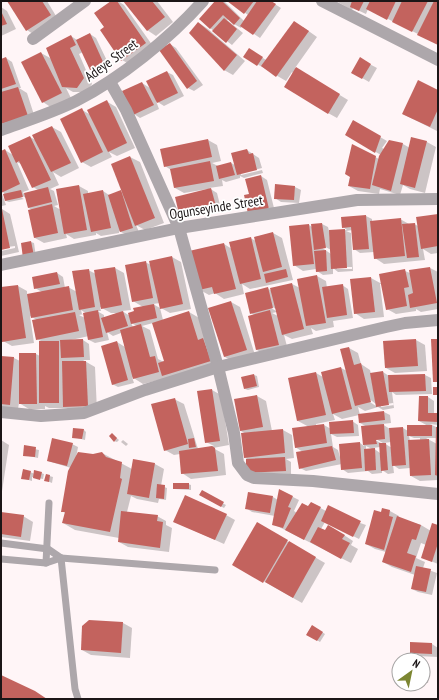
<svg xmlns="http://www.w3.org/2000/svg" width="439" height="700" viewBox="0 0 439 700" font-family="'PT Sans Narrow',sans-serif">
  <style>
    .shadow { fill: #0003; fill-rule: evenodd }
    .building { fill: #c3635e }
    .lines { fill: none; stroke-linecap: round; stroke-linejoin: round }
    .lane { stroke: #ada7ab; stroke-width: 7 }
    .street { stroke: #ada7ab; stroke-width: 12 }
    .labels { text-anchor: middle; stroke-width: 3.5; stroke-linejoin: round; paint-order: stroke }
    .street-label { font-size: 14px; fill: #1c1617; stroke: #fff }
  </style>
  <rect width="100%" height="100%" fill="#fff5f7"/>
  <!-- shadow -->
  <g class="shadow">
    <polygon points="8,1 47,1 59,21 36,36 27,30"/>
    <polygon points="113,1 118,1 124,5 155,49 131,65 122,60 105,28"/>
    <polygon points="124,1 157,1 173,22 156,36 147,30"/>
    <polygon points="217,1 225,2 244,21 248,15 229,1 270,1 281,8 260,38 242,26 241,28 234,24 229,19 227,20 243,33 232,45 210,28"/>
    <polygon points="336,1 438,1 438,44 368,9 366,14 353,8 352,10"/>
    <polygon points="1,7 7,11 16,29 1,36"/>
    <polygon points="199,23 208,29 245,61 233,75 224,70"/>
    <polygon points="303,27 317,37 295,68 348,100 337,118 328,113 293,73 292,72 286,81 245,57 255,53 266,60"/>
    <polygon points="90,34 96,38 110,67 97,73 91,70 83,52 79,54 92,84 86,92 73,92 66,88 71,98 52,108 43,102 41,53 52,59 71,36 77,40"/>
    <polygon points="170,44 176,48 203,85 194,91 188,88"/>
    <polygon points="6,58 12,62 21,88 19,88 27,93 36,121 1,132 1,60"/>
    <polygon points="360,59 377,68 369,82 352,72"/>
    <polygon points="167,72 173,75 184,96 164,106 156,101 159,109 140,118 134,114 142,83 150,88"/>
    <polygon points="438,91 438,133 437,131 403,114"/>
    <polygon points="106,101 116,107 135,148 117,156 109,152 112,157 91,167 82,162 82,110 91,115"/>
    <polygon points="354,122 387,141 382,148 384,149 403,144 410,148 412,138 427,142 436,147 425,193 410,189 403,185 400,195 380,189 379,194 358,191 349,186 353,146 379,159 381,155 346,135"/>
    <path d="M52 127 61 132 79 168 61 177 53 172 59 185 50 189 54 191 58 205 54 206 61 210 79 186 88 191V194L103 191 109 195 121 192 124 193 130 157 140 162 164 223 145 230 136 225 139 232 127 235 119 231V233L101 236 96 233V235L74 239 66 234 67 238 44 243 35 238 32 210 29 208 26 198 19 194 18 196 24 199 9 202 6 201 4 193 1 190V152L5 150 13 155 30 137 37 141ZM17 162 23 165 33 187 38 190 24 194 23 192 29 190Z"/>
    <polygon points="208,140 217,145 221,161 212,163 218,166 231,163 235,165 247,150 259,158 262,168 241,173 241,175 262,170 263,173 244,178 240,176 240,178 226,182 222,180 223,186 209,188 217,193 221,209 186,217 180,214 176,198 208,190 208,189 184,193 175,188 171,170 165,166"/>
    <polygon points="261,176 267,180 275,212 250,194"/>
    <polygon points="295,187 301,190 299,203 281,202 275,198"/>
    <polygon points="2,194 6,205 2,206 2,209 10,214 19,252 1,256 1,251 15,248 15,246 1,248"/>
    <path d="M438 215V253L431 254 423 249 425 260 384 264 375 258 374 252 360 253 354 249 353 230 346 231 351 233 353 271 338 272 333 268V274L323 275 317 271 316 269 303 271 294 265 309 225 312 227 322 224 328 227 329 231 347 230 343 227 342 218 366 216 372 219V222L400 219 409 224H414L418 226ZM322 245 331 250V254L321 247ZM337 267H352V269H337Z"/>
    <polygon points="273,233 282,238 293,280 250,289 242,284 244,294 224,299 215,293 209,295 200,290 224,244 232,249 250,238 256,241 255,237"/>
    <polygon points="31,242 34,243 36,257 27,258"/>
    <path d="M172 257 181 262 191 309 170 313 161 308 160 303 153 304 160 308 163 320 189 312 201 319 222 368 167 378 143 384 132 377 134 383 118 387 112 384 117 342 125 347 121 333 113 336 107 332 109 340 95 343 89 340V336L71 340H83L89 344 90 360H83L95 367 97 411 73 412 66 408H49L45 406V409H29L19 403 18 409 1 408V357L14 358 20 361 36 354 40 356 43 342 37 339V320L30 316 34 343 12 346 3 341 1 326V288L18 286 27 291V295L42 292 35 288 57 273 63 277 65 288 68 287 77 292 88 270 96 274 115 268 124 273 131 310 122 311 130 316 143 307 133 301 145 262 151 265ZM100 307 111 313H117L104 318V315L97 311H101ZM81 310 87 314H82ZM84 314 85 318 79 315ZM131 323 137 326 133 327ZM153 323 166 361 164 362 158 359 150 330 142 326Z"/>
    <polygon points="430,268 438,272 438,309 421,312 416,309 416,311 396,314 387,309 405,271 410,273 410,271"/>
    <path d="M317 276 326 281 327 288 342 285 348 289 353 318 333 321 334 327 316 331 311 328 313 334 292 339 284 335 288 350 266 355 257 350 249 317 254 315 251 313 267 288 272 291 271 289 292 284 300 288ZM269 305 276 309V311L268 306ZM277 312 278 316 272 313Z"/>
    <polygon points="371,278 382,284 380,284 384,317 364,319 355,313 351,280"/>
    <polygon points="231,302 240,307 255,355 234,362 225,357"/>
    <polygon points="416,340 425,345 427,371 395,373 386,368"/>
    <path d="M349 348 358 353 361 364 370 370 371 374 383 372 389 376 425 375 431 378 432 394 396 395 392 392 394 408 383 410 378 407 365 411 358 407 360 415 384 412 390 415 391 423 382 424 390 429 403 428 408 431 428 426 419 421 420 397H428L434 401V414H438V425L430 424 438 428V480L420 481 411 476 410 468 399 469 393 465 394 473 388 474 382 470V473L372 474 368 471 348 473 342 469V464L306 471 300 468 303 452 295 447 309 427 298 421 316 373 323 377 341 368 347 371ZM368 398 376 404V406L367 400ZM393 403 394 405 381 407V405ZM333 414 342 419 359 415 360 423 367 427H362L364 446 360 443 340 457 338 450 333 447 331 434 337 437 359 436 358 425 352 421 331 429 324 425 316 426V424L335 420ZM409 436 414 438H420V440L410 441ZM372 437 383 443V444L371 438ZM426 438H437V444ZM391 442 392 448 384 443ZM366 446 372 449 366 450ZM380 447V453L373 448Z"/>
    <polygon points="254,375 257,376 259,387 248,390 245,389"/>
    <polygon points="212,390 221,395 229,445 213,448 224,454 226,475 191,479 182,473 180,454 174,455 165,450 174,399 184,404 198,449 214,446 206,442"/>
    <polygon points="257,396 266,401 272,431 283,430 292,435 294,458 286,459 291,462 291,474 247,473 247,459 244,457 246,434 241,431 235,400"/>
    <polygon points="84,430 86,432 85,440 73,437"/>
    <polygon points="112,434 119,440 117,442 114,441"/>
    <polygon points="1,440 9,445 1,498"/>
    <polygon points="123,440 128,444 126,446 121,442"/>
    <polygon points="72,444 78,447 76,458 102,453 132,469 134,460 155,464 164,469 161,486 167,488 166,500 159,499 158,503 137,499 131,496 127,512 157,516 166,521 166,525 172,528 169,552 128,547 119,542 119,538 75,530 63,523 65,513 62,511 71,468 48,461"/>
    <polygon points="25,447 39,450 38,458 24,455"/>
    <polygon points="30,472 35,474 41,473 44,474 43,479 32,477 32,481 22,478"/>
    <polygon points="46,475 53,477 52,483 45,480"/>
    <polygon points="188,484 191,485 191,490 174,489"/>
    <polygon points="202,492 226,505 224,508 200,495"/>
    <polygon points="273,497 278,500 293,497 299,500 294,511 297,513 309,508 311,503 326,511 366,525 359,539 325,522 321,529 344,535 353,541 351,545 358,549 351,563 273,524 275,516 252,512 246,508"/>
    <polygon points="390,511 399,516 398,518 421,525 431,531 438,526 438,564 423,558 426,545 421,543 416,558 425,562 423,568 437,573 432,595 418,592 412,589 415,575 392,567 383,562 386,552 375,549 366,544 382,513"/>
    <polygon points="1,513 23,516 33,522 30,541 1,537"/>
    <polygon points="226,515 235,520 224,544 184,526"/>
    <polygon points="257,524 325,563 302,603 233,564"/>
    <polygon points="123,623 132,628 130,658 91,655 82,650"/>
    <polygon points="312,626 325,634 320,642 307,634"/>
    <polygon points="432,644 438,648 438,657 417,656 411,652"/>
    <polygon points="423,670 430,672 428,683 423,683"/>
  </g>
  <!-- building -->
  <g class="building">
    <polygon points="7,1 42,1 51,15 26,31"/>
    <polygon points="111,1 117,1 146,43 121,61 100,30 104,27 94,13"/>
    <polygon points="123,1 152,1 165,17 147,31"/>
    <polygon points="215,1 222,1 240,18 234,25 223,15 210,29 199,19"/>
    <polygon points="227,1 254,1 244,14"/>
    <polygon points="257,1 271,1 276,4 253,35 240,26"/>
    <polygon points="352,1 364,1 359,11 350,7"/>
    <polygon points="370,1 396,1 387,20 366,9"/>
    <polygon points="402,1 428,1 412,32 392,22"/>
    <polygon points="434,1 438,1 438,45 417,35"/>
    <polygon points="1,11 7,24 1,26"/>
    <polygon points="224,18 237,29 226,43 212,31"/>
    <polygon points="294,21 309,31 276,77 261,66"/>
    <polygon points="198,22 237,55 224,71 189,33"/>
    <polygon points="90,33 104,64 90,70 76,40"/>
    <polygon points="71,35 76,45 70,48 84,78 77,88 62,87 46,48"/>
    <polygon points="170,43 197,81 187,89 159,50"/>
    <polygon points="249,48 263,57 257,66 243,57"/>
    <polygon points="41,52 62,93 42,103 21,62"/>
    <polygon points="6,57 16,84 1,89 1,59"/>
    <polygon points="360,57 371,64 362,79 351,73"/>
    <polygon points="296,67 340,94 328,114 284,87"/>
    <polygon points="167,71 178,93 157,103 146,81"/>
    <polygon points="418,80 438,90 438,109 430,127 402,114"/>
    <polygon points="142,82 154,105 133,115 122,91"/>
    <polygon points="18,87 28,116 1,124 1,92"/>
    <polygon points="107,100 127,143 108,152 87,110"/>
    <polygon points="82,108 103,152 81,163 60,119"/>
    <polygon points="353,120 381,136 375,153 345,135"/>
    <polygon points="52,126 71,163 51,172 32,135"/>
    <polygon points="30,136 51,180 32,188 19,161 16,163 8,146"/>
    <polygon points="411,137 427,141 415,188 400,184"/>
    <polygon points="208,139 212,157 164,167 160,149"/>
    <polygon points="389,140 403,143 391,191 372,185 379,156"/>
    <polygon points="352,144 376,156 370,189 348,186 350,177 345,174"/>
    <polygon points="5,149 20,184 1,193 1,151"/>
    <polygon points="247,149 249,154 253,153 257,170 237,175 231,153"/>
    <polygon points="130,156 155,218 135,226 111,164"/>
    <polygon points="210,161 214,181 174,188 170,169"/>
    <polygon points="231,162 235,175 219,179 216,166"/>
    <polygon points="261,175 269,209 248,214 244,195 249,194 245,179"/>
    <polygon points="275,184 295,186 294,200 274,199"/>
    <polygon points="79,185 87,230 64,234 56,189"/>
    <polygon points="48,187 52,202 28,208 24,193"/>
    <polygon points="211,188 216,206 179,214 175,197"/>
    <polygon points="21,190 23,197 5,201 3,194"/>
    <polygon points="103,190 111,228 91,232 83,194"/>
    <polygon points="121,190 133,228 120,232 108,195"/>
    <polygon points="52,204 58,233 34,238 28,210"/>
    <polygon points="2,209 10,248 1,250 1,210"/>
    <polygon points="438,214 438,246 421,249 416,217"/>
    <polygon points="366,215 369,249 353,250 351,227 342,228 341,217"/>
    <polygon points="401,218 405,256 374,259 370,221"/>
    <polygon points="322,223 326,248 314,250 311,224"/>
    <polygon points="415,223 419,257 407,258 402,224"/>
    <polygon points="309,224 314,264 293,266 289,226"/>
    <polygon points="345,229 347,268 331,269 329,230"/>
    <polygon points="273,232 282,267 263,272 254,237"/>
    <polygon points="251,237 261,279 240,284 229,242"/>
    <polygon points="31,241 34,256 23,258 21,243"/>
    <polygon points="224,243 236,289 214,294 212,287 199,290 189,251"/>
    <polygon points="326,250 327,271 316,272 314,251"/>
    <polygon points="172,256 183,304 160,309 149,261"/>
    <polygon points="146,261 153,298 132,302 125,265"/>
    <polygon points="115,267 122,305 101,309 94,270"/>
    <polygon points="430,267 437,303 410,308 408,295 413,293 409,270"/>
    <polygon points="89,269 95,307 79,310 72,271"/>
    <polygon points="286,269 288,277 266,283 264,274"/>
    <polygon points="405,269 409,287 404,288 407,306 386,310 379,274"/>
    <polygon points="57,272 60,284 34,289 32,277"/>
    <polygon points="317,275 326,323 306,326 297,279"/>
    <polygon points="371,277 375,312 354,314 350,279"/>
    <polygon points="292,283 304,329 282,335 270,288"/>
    <polygon points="343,284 347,315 327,318 322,287"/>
    <polygon points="18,285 26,338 2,342 1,287"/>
    <polygon points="69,286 73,310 31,318 27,294"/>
    <polygon points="268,287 273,308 250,314 245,293"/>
    <polygon points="231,301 247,350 224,357 208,308"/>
    <polygon points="154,304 157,318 131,324 128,313 134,311 133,308"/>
    <polygon points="98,310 103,337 88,340 83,313"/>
    <polygon points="270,310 279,345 256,350 248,316"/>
    <polygon points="123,311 128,326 106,333 101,318"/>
    <polygon points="189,311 198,340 203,338 211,361 162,376 158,363 164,361 152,323"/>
    <polygon points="75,312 79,331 36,340 32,320"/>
    <polygon points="141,324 150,357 155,356 159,372 133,379 120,330"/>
    <polygon points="83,339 84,357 61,358 60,340"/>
    <polygon points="416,339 418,366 385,368 383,341"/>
    <polygon points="431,339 438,339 438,382 433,382"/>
    <rect x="39" y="341" width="20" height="62"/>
    <polygon points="117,341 128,380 112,385 101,346"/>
    <polygon points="349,347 354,365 361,363 371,402 355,406 340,349"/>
    <polygon points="19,353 36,353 37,404 19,404"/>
    <polygon points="1,356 14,357 10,405 1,404"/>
    <polygon points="62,361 86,361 88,406 63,407"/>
    <polygon points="341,367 352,409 332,414 321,372"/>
    <polygon points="383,371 389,405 376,407 370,373"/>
    <polygon points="316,372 326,415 297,421 288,378"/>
    <polygon points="254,374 257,386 244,389 241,377"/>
    <polygon points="425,374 426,391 389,392 388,375"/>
    <rect x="433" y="387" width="5" height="8"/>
    <polygon points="212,389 220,441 205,443 197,391"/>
    <polygon points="257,395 263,427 240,431 234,399"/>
    <polygon points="419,396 428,396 428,413 438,413 438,422 418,421"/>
    <polygon points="175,398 188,444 164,451 151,404"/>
    <polygon points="384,411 385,420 359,423 358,414"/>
    <polygon points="353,420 354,433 330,434 329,422"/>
    <polygon points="324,424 327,443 295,448 292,428"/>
    <polygon points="384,424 385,439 376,440 377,444 363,445 361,426"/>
    <rect x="407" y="425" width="25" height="11"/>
    <polygon points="403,427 406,465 392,466 389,428"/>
    <polygon points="436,427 438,427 438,476 435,475"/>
    <polygon points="73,428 84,429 82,439 72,438"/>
    <polygon points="283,429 285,453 244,458 241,433"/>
    <polygon points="112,433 117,438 114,442 109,436"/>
    <polygon points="52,438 73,443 67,466 47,461"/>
    <polygon points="194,438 196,447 189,448 188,439"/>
    <polygon points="429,439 431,475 410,476 408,440"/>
    <polygon points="360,442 362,468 341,470 339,444"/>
    <polygon points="379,443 386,443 388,470 381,471"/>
    <polygon points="24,445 36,447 35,457 23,456"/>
    <polygon points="212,446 215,448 218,471 181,474 179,451"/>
    <polygon points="332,446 336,460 299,469 296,452"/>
    <polygon points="375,448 376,470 365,471 364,449"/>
    <polygon points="78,452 93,454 102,452 106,457 122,462 120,478 122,479 110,532 62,523 65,512 61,512 68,471"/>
    <polygon points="285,457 286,471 246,473 246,459"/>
    <polygon points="133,459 155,463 149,498 127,494"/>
    <polygon points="23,469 31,471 29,480 21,479"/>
    <polygon points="34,470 42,472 40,480 33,478"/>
    <polygon points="46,474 50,475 49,482 44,481"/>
    <rect x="173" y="483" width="16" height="6"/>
    <polygon points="157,484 165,485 164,499 156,498"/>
    <polygon points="279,489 293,496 288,507 291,508 283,528 272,525"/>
    <polygon points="202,490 224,502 221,507 199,495"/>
    <polygon points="248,492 273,496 270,513 245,509"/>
    <polygon points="185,495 227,514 215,540 173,522"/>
    <polygon points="311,502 321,507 304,540 285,530 302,503 308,506"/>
    <polygon points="328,505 361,521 353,537 321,521"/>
    <polygon points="382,508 390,510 389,516 393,517 384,550 365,544 374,510 381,512"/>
    <polygon points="121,511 158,515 157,521 163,522 160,548 118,542"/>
    <polygon points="1,512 24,515 21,537 1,534"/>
    <polygon points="397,516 421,525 416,540 412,539 407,553 416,556 411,572 382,562"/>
    <polygon points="257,522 288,540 263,583 232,565"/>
    <polygon points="432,523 438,525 438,543 432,562 421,558"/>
    <polygon points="328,525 345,535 342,539 350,543 341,559 310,542 318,527 325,530"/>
    <polygon points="289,541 316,557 293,598 265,582"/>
    <polygon points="416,566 431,569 426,592 411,589"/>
    <polygon points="89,620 123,622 121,653 81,650 82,626"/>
    <polygon points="312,625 323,632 317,641 306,635"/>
    <polygon points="410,642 432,643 432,654 410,653"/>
    <polygon points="423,669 427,669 425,682 423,682"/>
    <polygon points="1,675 35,691 47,699 1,699"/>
  </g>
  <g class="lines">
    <!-- lane -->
    <g class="lane">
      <polyline points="1,543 48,549 61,558"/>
      <polyline points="61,558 75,689 78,699"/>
      <polyline points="1,559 46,563 61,558 215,570"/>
      <polyline points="46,563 49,503"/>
    </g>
    <!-- street -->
    <g class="street">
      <polyline points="322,1 438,60"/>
      <polyline points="33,39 85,1"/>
      <polyline points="110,82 126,110 179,228 218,367 234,433 238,463 247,475 254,478 313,481 438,494"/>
      <path d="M1 130C26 121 52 113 76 101 121 78 169 39 203 1"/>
      <polyline points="1,265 179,228 357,200 438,199"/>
      <polyline points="1,412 41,416 84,413 145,390 218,367 386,327 405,323 438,320"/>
    </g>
  </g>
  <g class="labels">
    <!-- street labels -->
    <g class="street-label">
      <text transform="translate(111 60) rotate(-36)" y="5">Adeye Street</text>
      <text transform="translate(216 207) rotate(-9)" y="5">Ogunseyinde Street</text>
    </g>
  </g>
  <!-- border -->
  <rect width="439" height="700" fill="none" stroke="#1c1617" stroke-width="4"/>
  <!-- north arrow -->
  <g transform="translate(411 672) rotate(33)"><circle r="19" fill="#ffffff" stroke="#a4a2a2"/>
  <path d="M0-3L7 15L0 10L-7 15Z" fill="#7c8632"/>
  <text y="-6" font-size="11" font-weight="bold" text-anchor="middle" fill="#1c1617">N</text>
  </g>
</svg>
